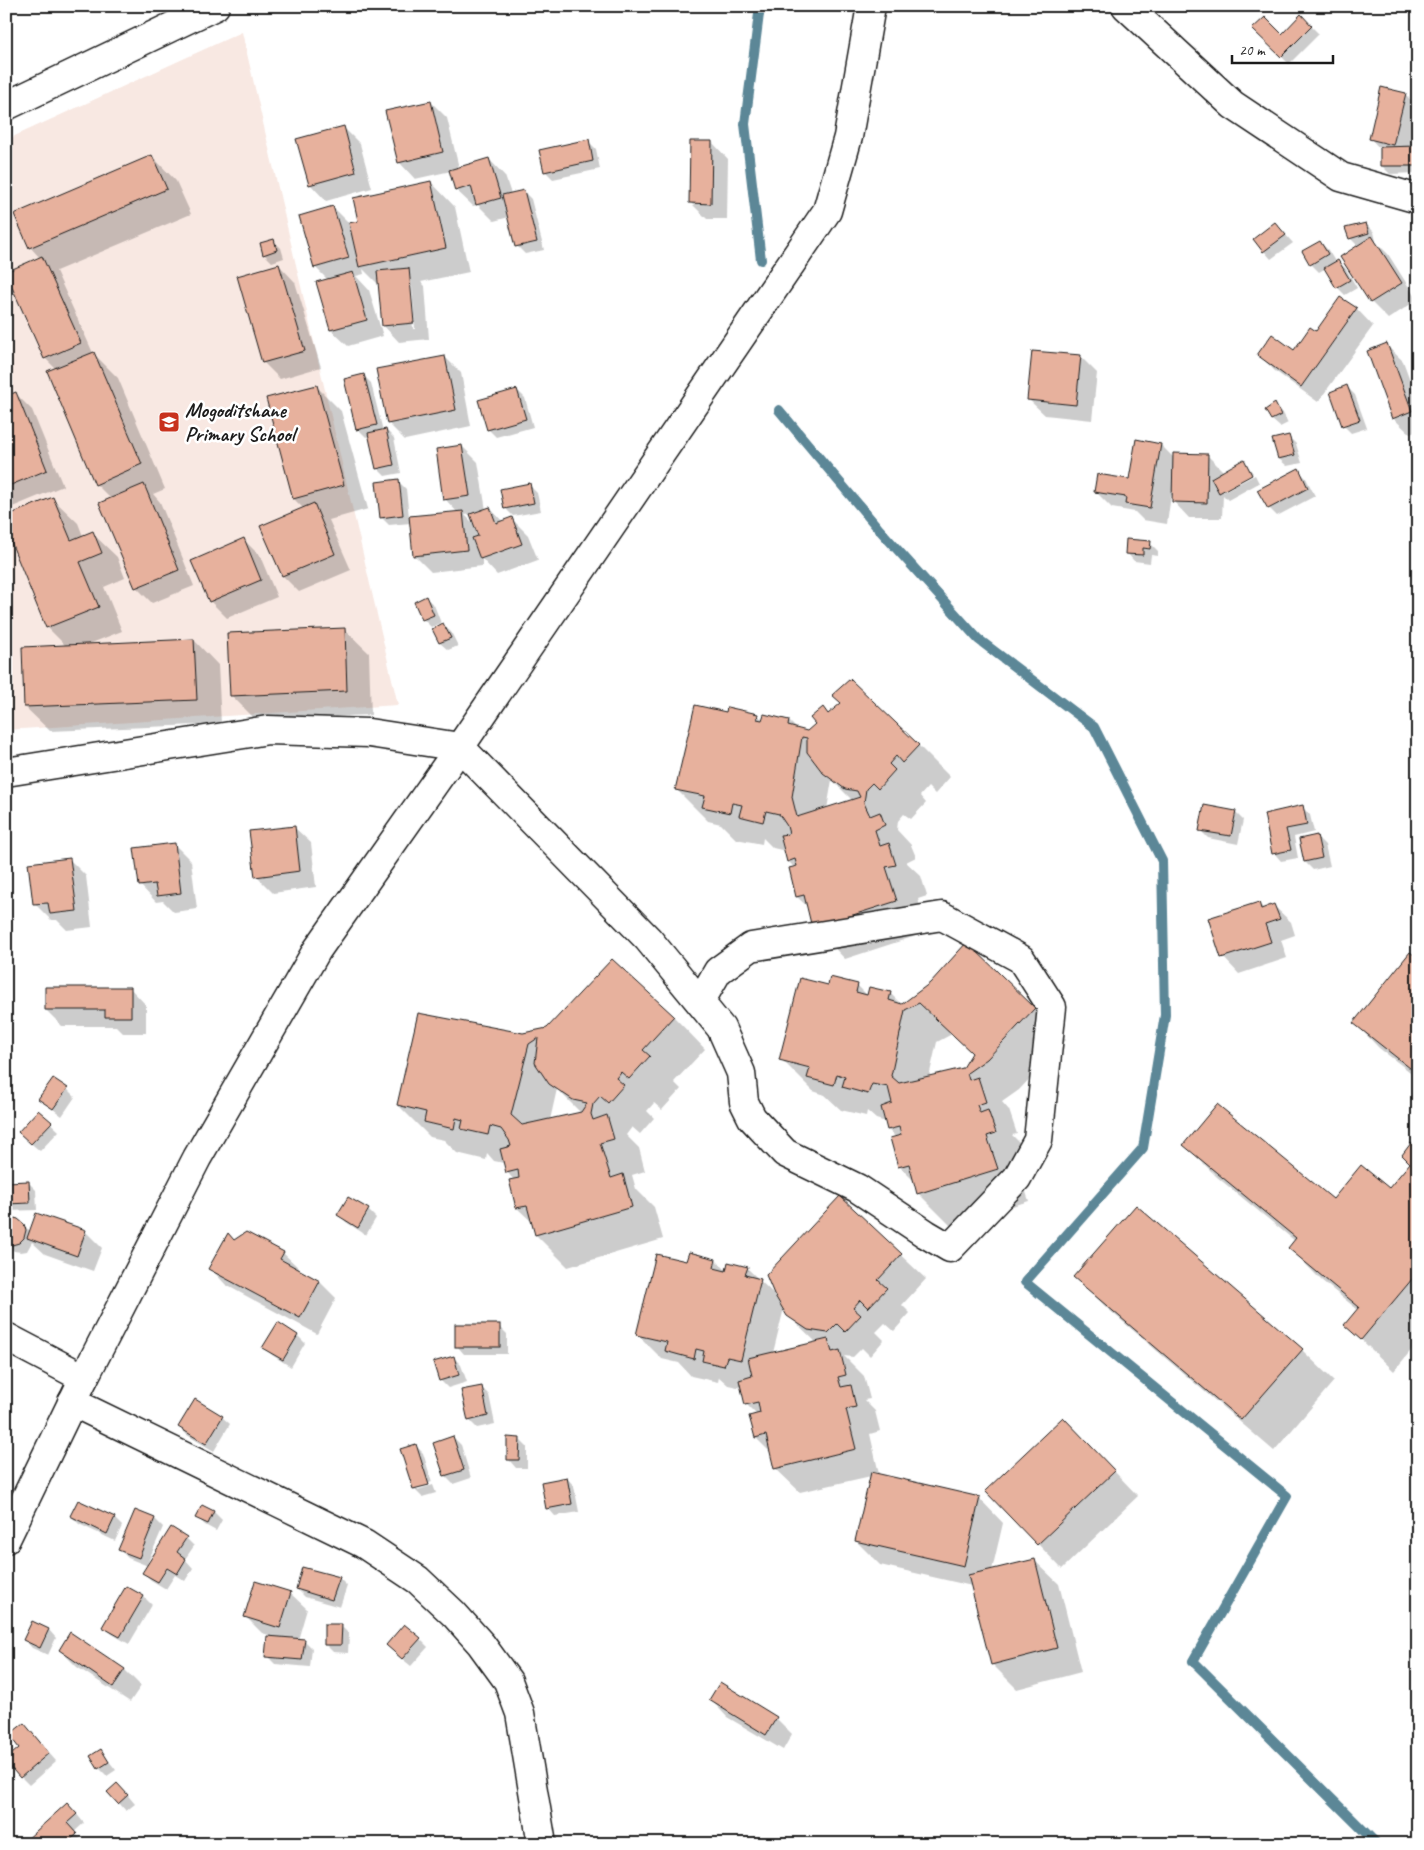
<svg xmlns="http://www.w3.org/2000/svg" width="1424" height="1850" viewBox="0 0 1424 1850" font-family="Caveat,sans-serif">
  <style>
    .built { fill: #f8e8e2 }
    .shadow { fill: #0003; fill-rule: evenodd }
    .lines { fill: none; stroke-linecap: round; stroke-linejoin: round }
    .stream { stroke: #5c8797; stroke-width: 10 }
    .building { fill: #e7b19d; stroke: #1c1c1c; fill-rule: evenodd }
    .minor-casing { stroke: #1c1c1c; stroke-width: 31 }
    .minor { stroke: #fff; stroke-width: 28 }
    .labels { text-anchor: middle; stroke-width: 5; stroke-linejoin: round; paint-order: stroke }
    .poi-label { font-size: 21px; font-weight: bold; fill: #1c1c1c; stroke: #fff; text-anchor: start }
  </style>
  <rect width="100%" height="100%" fill="#fff"/>
  <filter id="ink" filterUnits="userSpaceOnUse"><feTurbulence type="fractalNoise" baseFrequency=".02" numOctaves="2"/><feDisplacementMap in="SourceGraphic" scale="10" xChannelSelector="R" yChannelSelector="G"/><feConvolveMatrix kernelMatrix="1 2 1 2 8 2 1 2 1" color-interpolation-filters="sRGB"/></filter>
  <g filter="url(#ink)">
    <!-- built -->
    <polygon class="built" points="242,32 398,705 6,730 6,140"/>
    <!-- shadow -->
    <g class="shadow">
      <polygon points="1301,16 1319,34 1289,64 1254,29 1282,35"/>
      <polygon points="1405,94 1418,107 1418,126 1413,148 1418,148 1418,173 1390,174 1382,166 1381,150 1370,138"/>
      <polygon points="431,102 447,118 459,168 489,159 505,176 511,194 523,191 531,199 544,250 525,254 517,246 509,217 494,221 478,205 473,206 456,190 451,171 415,179 399,162"/>
      <polygon points="343,127 360,144 372,188 326,201 310,184"/>
      <polygon points="588,141 596,149 600,169 553,179 545,171"/>
      <polygon points="712,142 728,159 727,219 707,219 691,203"/>
      <polygon points="152,156 176,181 191,214 56,271 93,353 118,378 165,489 153,494 160,502 194,586 152,603 136,587 111,499 96,484 56,369 45,358 40,258 30,247"/>
      <path d="M431 182 455 207 469 272 421 282 425 286 429 339 399 342 383 325 380 286 363 269 364 274 356 276 369 290 383 336 348 346 331 330 328 280 315 267 333 207 350 224 360 221ZM409 286H412L415 329H413Z"/>
      <polygon points="1275,223 1293,243 1271,259 1264,251"/>
      <polygon points="1366,224 1374,232 1376,241 1375,241 1388,254 1417,300 1388,319 1371,302 1342,257 1358,246 1350,238"/>
      <polygon points="273,240 281,248 284,258 272,262 264,254"/>
      <polygon points="1320,242 1328,250 1336,263 1338,261 1346,269 1357,288 1345,295 1337,287 1326,268 1319,272 1311,264 1304,252"/>
      <polygon points="279,265 295,282 321,367 280,379 263,362"/>
      <polygon points="1341,298 1357,309 1373,326 1318,402 1275,371 1259,355 1294,352 1316,333"/>
      <polygon points="1386,345 1403,361 1418,402 1418,431 1410,434 1393,418"/>
      <polygon points="1080,356 1097,373 1092,420 1045,415 1028,399"/>
      <polygon points="445,357 461,373 471,426 405,440 389,424"/>
      <polygon points="363,375 371,383 383,431 386,430 394,438 401,473 385,476 377,468 370,436 366,437 358,429"/>
      <polygon points="316,386 341,411 368,509 329,520 351,570 299,592 283,576 304,509 294,499"/>
      <polygon points="1347,387 1355,395 1367,428 1351,433 1343,425"/>
      <polygon points="517,390 525,398 533,427 496,437 488,429"/>
      <polygon points="16,394 32,410 63,486 10,508 6,505 6,397"/>
      <polygon points="1275,405 1283,413 1288,423 1280,427 1272,420 1266,410"/>
      <polygon points="1288,436 1296,444 1302,463 1287,466 1279,459"/>
      <polygon points="1161,445 1174,458 1207,455 1224,472 1243,461 1253,473 1223,490 1223,492 1255,475 1259,483 1228,500 1223,495 1222,518 1189,518 1173,501 1173,496 1171,495 1167,524 1143,520 1135,512 1112,508 1095,491 1130,481"/>
      <path d="M462 446 478 462 486 510 490 508 503 522 512 519 528 535 538 560 497 575 482 559V566L431 572 414 555 411 523 389 525 381 517 398 481 406 489 409 517 458 513 445 499ZM471 514 475 525 465 515Z"/>
      <polygon points="1298,470 1306,478 1315,496 1277,516 1269,508"/>
      <polygon points="529,485 537,493 541,511 513,516 505,508"/>
      <polygon points="53,499 78,523 83,536 92,533 117,557 125,578 104,587 122,631 89,644 194,640 218,665 221,724 50,731 25,707 66,646 47,627"/>
      <polygon points="244,540 260,556 277,597 227,618 210,601 193,561"/>
      <polygon points="1150,543 1158,551 1158,556 1151,555 1150,563 1134,561 1127,553"/>
      <polygon points="426,598 434,605 441,623 431,627 423,619"/>
      <polygon points="443,625 451,632 458,646 448,650 440,643 433,629"/>
      <polygon points="344,629 369,653 371,715 256,720 231,695"/>
      <path d="M728 709 758 715 764 721H789L797 729 808 732 829 715 918 745 950 777 935 794 928 787 920 796 926 803 911 819 904 814 898 821 897 830 911 845 916 857 906 862 921 876 927 896 918 899 928 932 845 959 814 927 809 908 797 897 795 868 788 861 786 851 773 848 763 838 762 844 736 839 721 824 708 821 676 789 727 713ZM832 780 853 801 827 809Z"/>
      <polygon points="1302,807 1310,815 1314,832 1294,837 1298,858 1281,861 1274,853 1265,815"/>
      <polygon points="1235,812 1243,820 1238,844 1208,838 1200,830"/>
      <polygon points="294,827 311,843 316,887 273,893 256,876"/>
      <polygon points="1317,837 1325,845 1330,866 1313,870 1305,862"/>
      <polygon points="174,844 191,861 197,909 174,912 163,901 156,902 140,885"/>
      <polygon points="69,859 86,876 92,927 67,930 57,920 51,920 35,904 29,864"/>
      <polygon points="1258,903 1264,909 1274,906 1291,922 1295,935 1281,940 1287,958 1239,974 1223,957"/>
      <path d="M612 960 674 1017 705 1049 674 1082 681 1089 662 1110 654 1103 647 1111 654 1118 640 1134 632 1127 626 1135 639 1148 645 1171 632 1175 636 1189 654 1207 663 1239 568 1267 536 1235 533 1223 517 1208 510 1181 514 1180 507 1172 504 1163 494 1161 487 1153 486 1160 457 1153 444 1140 430 1137 398 1105 523 1035 548 1029ZM557 1089 581 1113 550 1120Z"/>
      <polygon points="1418,960 1418,1078 1379,1048 1355,1023"/>
      <path d="M931 984 1034 1008 1066 1040 1019 1090 1002 1102 1009 1110 1017 1134 1012 1135 1020 1143 1027 1165 1018 1168 1029 1201 950 1225 918 1193 915 1182 899 1166 896 1137 888 1130 886 1122 876 1119 867 1111 866 1116 841 1110 825 1095 813 1091 781 1059 829 986 857 985 868 996 890 993 902 1005ZM952 1034 973 1054 963 1069 929 1077 937 1042Z"/>
      <polygon points="130,988 146,1005 146,1033 123,1033 116,1026 62,1026 46,1010"/>
      <polygon points="67,1089 75,1097 62,1116 40,1099"/>
      <polygon points="39,1112 59,1131 40,1151 27,1140"/>
      <polygon points="1185,1145 1333,1201 1389,1190 1412,1163 1418,1151 1418,1342 1394,1371 1346,1325 1358,1310 1321,1280 1290,1248 1295,1241 1217,1177"/>
      <polygon points="28,1182 36,1190 37,1210 8,1211 6,1210 6,1183"/>
      <path d="M840 1198 926 1279 902 1305 910 1313 894 1331 885 1323 876 1332 884 1340 870 1356 862 1348 853 1357 844 1356 864 1376 870 1399 864 1400 875 1411 880 1431 870 1434 879 1474 875 1475 979 1498 1003 1523 992 1570 1034 1560 1059 1584 1081 1672 1017 1689 992 1664 972 1586 880 1565 856 1541 871 1476 800 1492 775 1468 772 1454 756 1438 757 1415 746 1404 742 1388 728 1385 719 1377 718 1382 691 1376 679 1363 662 1359 638 1335 687 1263 716 1260 727 1271 747 1268 776 1296ZM784 1308 788 1315 817 1343 773 1353Z"/>
      <polygon points="368,1210 376,1218 366,1235 346,1222 339,1214"/>
      <polygon points="37,1215 86,1232 102,1248 93,1271 45,1254 32,1242 27,1251 21,1252 14,1251 6,1244 18,1220 31,1232"/>
      <polygon points="235,1241 283,1253 300,1269 299,1271 320,1282 336,1298 317,1334 226,1285 210,1268"/>
      <polygon points="1075,1277 1302,1350 1334,1381 1274,1451 1107,1308"/>
      <polygon points="499,1326 507,1334 507,1354 464,1354 457,1346"/>
      <polygon points="298,1336 305,1343 291,1367 272,1355 264,1347"/>
      <polygon points="453,1357 461,1365 467,1382 448,1388 440,1380"/>
      <polygon points="481,1387 489,1395 495,1424 477,1428 469,1420"/>
      <polygon points="222,1417 230,1424 214,1451 187,1435 180,1427"/>
      <polygon points="453,1437 461,1445 471,1478 453,1484 445,1476 434,1443"/>
      <polygon points="519,1439 527,1447 527,1468 516,1468 509,1460"/>
      <polygon points="1087,1443 1138,1496 1062,1569 987,1491"/>
      <polygon points="415,1445 423,1453 432,1482 417,1487 417,1490 433,1485 436,1493 422,1497 414,1489"/>
      <polygon points="567,1478 574,1486 579,1512 555,1516 548,1508"/>
      <polygon points="203,1507 214,1512 222,1520 216,1531 205,1525 197,1517"/>
      <polygon points="71,1516 114,1518 122,1526 115,1541 79,1524"/>
      <polygon points="155,1519 163,1527 147,1564 186,1538 194,1546 185,1559 193,1568 185,1581 175,1575 166,1589 151,1580 144,1573 148,1566 128,1558 120,1550"/>
      <polygon points="339,1578 347,1586 340,1607 305,1597 297,1589"/>
      <polygon points="127,1587 144,1597 152,1605 129,1644 112,1634 104,1627"/>
      <polygon points="290,1593 307,1609 298,1640 304,1640 312,1648 310,1667 275,1664 267,1656 269,1635 262,1633 246,1617"/>
      <polygon points="33,1623 49,1630 56,1638 48,1655 32,1648 25,1640"/>
      <polygon points="341,1626 349,1634 348,1653 333,1652 325,1644"/>
      <polygon points="71,1634 125,1670 141,1686 130,1702 77,1667 60,1650"/>
      <polygon points="420,1639 428,1647 411,1666 395,1653"/>
      <polygon points="711,1700 776,1718 792,1734 783,1750 727,1717"/>
      <polygon points="31,1733 56,1761 29,1785 21,1777 21,1748"/>
      <polygon points="101,1751 116,1770 107,1776 99,1768"/>
      <polygon points="125,1792 135,1804 126,1811 119,1803"/>
      <polygon points="75,1812 84,1823 74,1832 84,1843 83,1844 29,1844"/>
    </g>
    <g class="lines">
      <!-- stream -->
      <g class="stream">
        <polyline points="760,6 745,124 761,260"/>
        <polyline points="779,410 878,528 978,639 1094,727 1162,861 1165,1015 1143,1148 1025,1282 1287,1496 1193,1661 1377,1844"/>
      </g>
    </g>
    <!-- building -->
    <g class="building">
      <polygon points="1301,14 1312,26 1281,57 1252,29 1265,17 1282,34"/>
      <polygon points="1381,87 1406,93 1393,145 1369,139"/>
      <polygon points="431,101 443,152 398,163 385,111"/>
      <polygon points="344,126 356,172 309,185 296,139"/>
      <polygon points="589,139 593,161 544,172 539,150"/>
      <polygon points="690,141 712,141 711,204 689,203"/>
      <polygon points="1418,146 1418,166 1380,166 1380,147"/>
      <polygon points="152,155 167,189 29,248 14,214"/>
      <polygon points="489,158 501,198 476,205 471,186 455,191 449,170"/>
      <polygon points="431,181 446,248 359,267 349,223 358,221 353,198"/>
      <polygon points="524,190 537,242 515,247 502,195"/>
      <polygon points="333,206 349,258 314,268 299,216"/>
      <polygon points="1275,222 1286,235 1263,252 1253,239"/>
      <polygon points="1366,223 1369,233 1349,239 1345,228"/>
      <polygon points="1372,236 1402,283 1370,303 1340,257"/>
      <polygon points="274,239 277,250 263,255 260,243"/>
      <polygon points="1320,241 1328,254 1310,265 1302,251"/>
      <polygon points="42,256 81,343 44,359 6,274 6,272"/>
      <polygon points="1338,260 1350,280 1336,288 1324,268"/>
      <polygon points="279,264 305,351 262,363 237,276"/>
      <polygon points="409,268 414,323 382,326 377,271"/>
      <polygon points="353,272 367,320 330,330 316,282"/>
      <polygon points="1340,297 1357,308 1301,387 1257,355 1272,334 1294,350 1310,327 1316,331"/>
      <polygon points="1387,343 1412,411 1392,419 1367,351"/>
      <polygon points="1032,351 1081,355 1076,405 1027,400"/>
      <polygon points="94,352 142,464 95,485 47,371"/>
      <polygon points="445,356 456,410 387,424 376,369"/>
      <polygon points="364,374 377,425 356,430 344,379"/>
      <polygon points="317,385 344,485 293,499 266,398"/>
      <polygon points="1347,385 1360,420 1342,426 1330,392"/>
      <polygon points="517,389 526,419 487,430 478,400"/>
      <polygon points="16,392 47,470 6,487 6,396"/>
      <polygon points="1275,403 1281,415 1271,420 1265,410"/>
      <polygon points="386,429 394,465 376,469 368,433"/>
      <polygon points="1289,435 1295,455 1278,459 1272,439"/>
      <polygon points="1136,439 1161,444 1150,508 1125,504 1126,497 1094,492 1097,474 1129,479"/>
      <polygon points="462,445 470,496 443,500 436,449"/>
      <polygon points="1173,453 1208,454 1207,503 1172,502"/>
      <polygon points="1244,459 1252,475 1219,493 1211,478"/>
      <polygon points="1299,468 1308,488 1268,509 1257,490"/>
      <polygon points="399,479 403,515 380,518 376,482"/>
      <polygon points="530,483 534,503 504,509 500,489"/>
      <polygon points="144,484 179,570 135,588 99,503"/>
      <polygon points="53,497 71,540 93,531 102,553 80,562 99,607 46,628 6,530 6,516"/>
      <polygon points="314,503 335,554 282,576 260,526"/>
      <polygon points="490,507 496,523 512,517 522,544 480,559 472,538 478,536 470,514"/>
      <polygon points="463,511 467,550 413,556 409,516"/>
      <polygon points="244,538 261,580 209,602 191,561"/>
      <polygon points="1126,539 1151,541 1150,549 1143,548 1143,555 1125,554"/>
      <polygon points="426,596 434,615 422,620 414,602"/>
      <polygon points="443,623 451,638 439,643 432,629"/>
      <polygon points="345,628 347,691 230,696 227,633"/>
      <polygon points="194,639 197,700 24,707 22,647"/>
      <path d="M850 679 919 745 902 763 896 756 889 764 895 770 878 789 872 783 866 789 864 803 870 816 880 812 885 825 875 830 880 846 889 843 896 865 886 867 897 901 812 928 804 895 796 897 789 868 797 866 795 859 787 862 780 835 789 834 787 826 779 814 766 811 763 822 739 816 742 805 732 803 730 813 702 807 705 796 675 790 695 705 726 712 727 707 758 714 757 719 762 720 764 714 789 720 788 726 807 731 815 724 810 718 823 707 828 714 841 703 832 695ZM802 737 807 738V752L823 773 845 789 857 791 860 797 797 817 792 797Z"/>
      <polygon points="1204,805 1236,811 1231,836 1199,831"/>
      <polygon points="1303,805 1307,825 1286,829 1291,850 1272,854 1264,814"/>
      <polygon points="295,826 300,871 255,877 249,831"/>
      <polygon points="1317,835 1322,858 1304,862 1299,839"/>
      <polygon points="175,843 181,893 157,896 155,884 139,886 134,848"/>
      <polygon points="70,858 77,911 50,914 48,903 33,904 28,863"/>
      <polygon points="1259,902 1261,909 1274,904 1280,919 1265,924 1271,942 1221,958 1208,918"/>
      <path d="M967 942 1035 1008 987 1059 967 1073 969 1080 978 1077 986 1102 977 1105 980 1113 988 1110 996 1133 987 1136 998 1169 917 1194 909 1164 898 1167 890 1138 901 1135 899 1127 887 1130 881 1107 892 1103 888 1087 872 1084 868 1094 842 1087 845 1077 837 1074 834 1085 807 1078 810 1068 779 1060 800 978 828 985 830 977 858 984 856 992 867 995 869 987 891 992 889 1000 902 1004 930 983ZM919 1003 972 1053 963 1068 899 1083 891 1076 905 1010Z"/>
      <polygon points="1410,952 1418,958 1418,1068 1415,1072 1353,1023"/>
      <path d="M612 959 674 1016 643 1050 650 1056 629 1079 621 1072 616 1078 624 1085 608 1103 600 1096 593 1104 591 1114 593 1120 607 1115 614 1139 600 1143 611 1178 623 1174 632 1207 535 1235 527 1206 516 1208 509 1180 519 1178 518 1170 506 1173 500 1149 511 1146 509 1140 501 1129 490 1126 488 1135 461 1129 463 1120 456 1118 454 1129 424 1122 426 1112 397 1105 418 1013 523 1033 547 1028ZM538 1038 535 1063 549 1084 573 1100 587 1103 581 1112 522 1125 511 1115 529 1044Z"/>
      <polygon points="45,987 131,987 131,1017 105,1017 105,1010 45,1010"/>
      <polygon points="53,1078 68,1088 53,1109 38,1099"/>
      <polygon points="1217,1104 1333,1199 1361,1165 1389,1188 1410,1163 1402,1155 1411,1143 1418,1149 1418,1272 1361,1340 1344,1325 1359,1307 1288,1248 1296,1238 1183,1145"/>
      <polygon points="38,1110 52,1122 31,1144 18,1132"/>
      <polygon points="29,1181 30,1203 6,1204 6,1182"/>
      <polygon points="840,1196 902,1254 878,1280 887,1288 868,1308 860,1300 853,1308 861,1315 845,1332 837,1324 828,1333 808,1330 787,1316 774,1294 766,1275"/>
      <polygon points="348,1197 369,1209 358,1228 337,1215"/>
      <polygon points="1136,1205 1303,1349 1241,1420 1073,1277"/>
      <polygon points="36,1213 86,1230 77,1256 27,1238"/>
      <polygon points="11,1217 18,1219 24,1224 26,1230 24,1238 19,1243 12,1245 6,1244 6,1218"/>
      <polygon points="246,1232 284,1252 280,1259 320,1281 300,1318 208,1269 228,1233 234,1240"/>
      <polygon points="689,1252 716,1259 714,1268 726,1271 728,1262 748,1267 745,1275 761,1279 741,1360 727,1357 724,1366 702,1361 704,1351 696,1349 694,1359 665,1351 667,1342 636,1335 656,1254 686,1261"/>
      <polygon points="278,1322 298,1335 283,1360 262,1348"/>
      <rect x="455" y="1324" width="45" height="23"/>
      <polygon points="828,1339 832,1352 840,1350 846,1375 838,1377 841,1387 851,1385 856,1407 846,1409 856,1449 774,1469 766,1435 755,1438 749,1416 760,1413 758,1402 745,1405 739,1380 752,1376 748,1358"/>
      <polygon points="454,1356 459,1375 439,1381 433,1362"/>
      <polygon points="482,1386 488,1416 468,1421 461,1390"/>
      <polygon points="195,1399 223,1416 206,1444 178,1427"/>
      <polygon points="1063,1417 1115,1471 1037,1545 985,1491"/>
      <polygon points="453,1436 464,1470 444,1476 433,1443"/>
      <polygon points="507,1437 520,1438 519,1460 507,1460"/>
      <polygon points="416,1444 429,1485 413,1489 400,1449"/>
      <polygon points="871,1472 980,1497 964,1566 855,1541"/>
      <polygon points="567,1477 572,1504 546,1509 541,1482"/>
      <polygon points="78,1500 115,1517 107,1534 70,1516"/>
      <polygon points="202,1505 214,1511 208,1524 195,1518"/>
      <polygon points="135,1510 155,1518 139,1558 118,1550"/>
      <polygon points="171,1527 187,1537 177,1552 186,1559 177,1574 167,1568 158,1582 142,1573"/>
      <polygon points="1035,1559 1057,1648 991,1665 968,1575"/>
      <polygon points="302,1567 340,1577 332,1600 296,1589"/>
      <polygon points="255,1581 291,1592 280,1628 244,1617"/>
      <polygon points="126,1586 144,1596 120,1637 102,1627"/>
      <polygon points="32,1621 49,1629 40,1648 23,1640"/>
      <polygon points="324,1624 342,1624 341,1645 324,1645"/>
      <polygon points="404,1624 421,1638 402,1659 386,1645"/>
      <polygon points="70,1632 125,1669 113,1687 59,1650"/>
      <polygon points="267,1636 305,1639 302,1660 265,1657"/>
      <polygon points="720,1682 777,1717 766,1735 709,1700"/>
      <polygon points="24,1723 49,1753 20,1778 6,1762 6,1759 19,1748 9,1735"/>
      <polygon points="101,1749 109,1762 98,1769 90,1756"/>
      <polygon points="117,1783 128,1795 118,1804 107,1792"/>
      <polygon points="67,1803 77,1814 67,1823 77,1834 66,1844 55,1844 53,1842 51,1844 28,1844 25,1841"/>
    </g>
    <g class="lines">
      <!-- minor casing -->
      <g class="minor-casing">
        <g id="minor">
          <polyline points="1126,6 1233,105 1341,177 1418,199"/>
          <polyline points="6,106 215,6"/>
          <polyline points="6,772 268,730 369,733 460,747 648,939 721,1028 741,1073 744,1102 752,1118 785,1153 857,1188 926,1234 950,1248 1017,1178 1038,1140 1052,1007 1021,959 942,916 751,947 718,971 700,1002"/>
          <polyline points="6,1337 84,1378"/>
          <polyline points="72,1402 364,1544 418,1580 454,1614 481,1644 508,1681 520,1713 542,1844"/>
          <polyline points="6,1539 84,1378 197,1158 317,950 460,747 827,211 848,137 871,6"/>
        </g>
      </g>
      <!-- minor -->
      <use href="#minor" class="minor"/>
    </g>
  </g>
  <!-- icons -->
  <defs>
    <g id="school-square" transform="scale(1.125)"><rect x="-9" y="-9" width="18" height="18" rx="4" fill="#c8321e" stroke="#fff"/><path d="M0-5L7-2L0 1L-7-2ZM-4 1L0 2.5L4 1V4Q0 6-4 4Z" fill="#fff"/></g>
  </defs>
  <g fill-rule="evenodd">
    <use href="#school-square" x="169" y="422"/>
  </g>
  <g class="labels">
    <!-- poi labels -->
    <g class="poi-label">
      <text x="185" y="417">Mogoditshane<tspan x="185" dy="24">Primary School</tspan></text>
    </g>
  </g>
  <!-- margin -->
  <rect width="1424" height="1850" fill="none" stroke="#fff" stroke-width="25"/>
  <rect x="12" y="12" width="1399" height="1825" fill="none" stroke="#1c1c1c" stroke-width="2" filter="url(#ink)"/>
  <!-- scale -->
  <path d="M1232 55v8h101v-8" fill="none" stroke="#1c1c1c" stroke-width="2.5"/>
  <text x="1239" y="55" font-size="15" fill="#1c1c1c" stroke="#ffffff" stroke-width="4" paint-order="stroke">20 m</text>
</svg>
